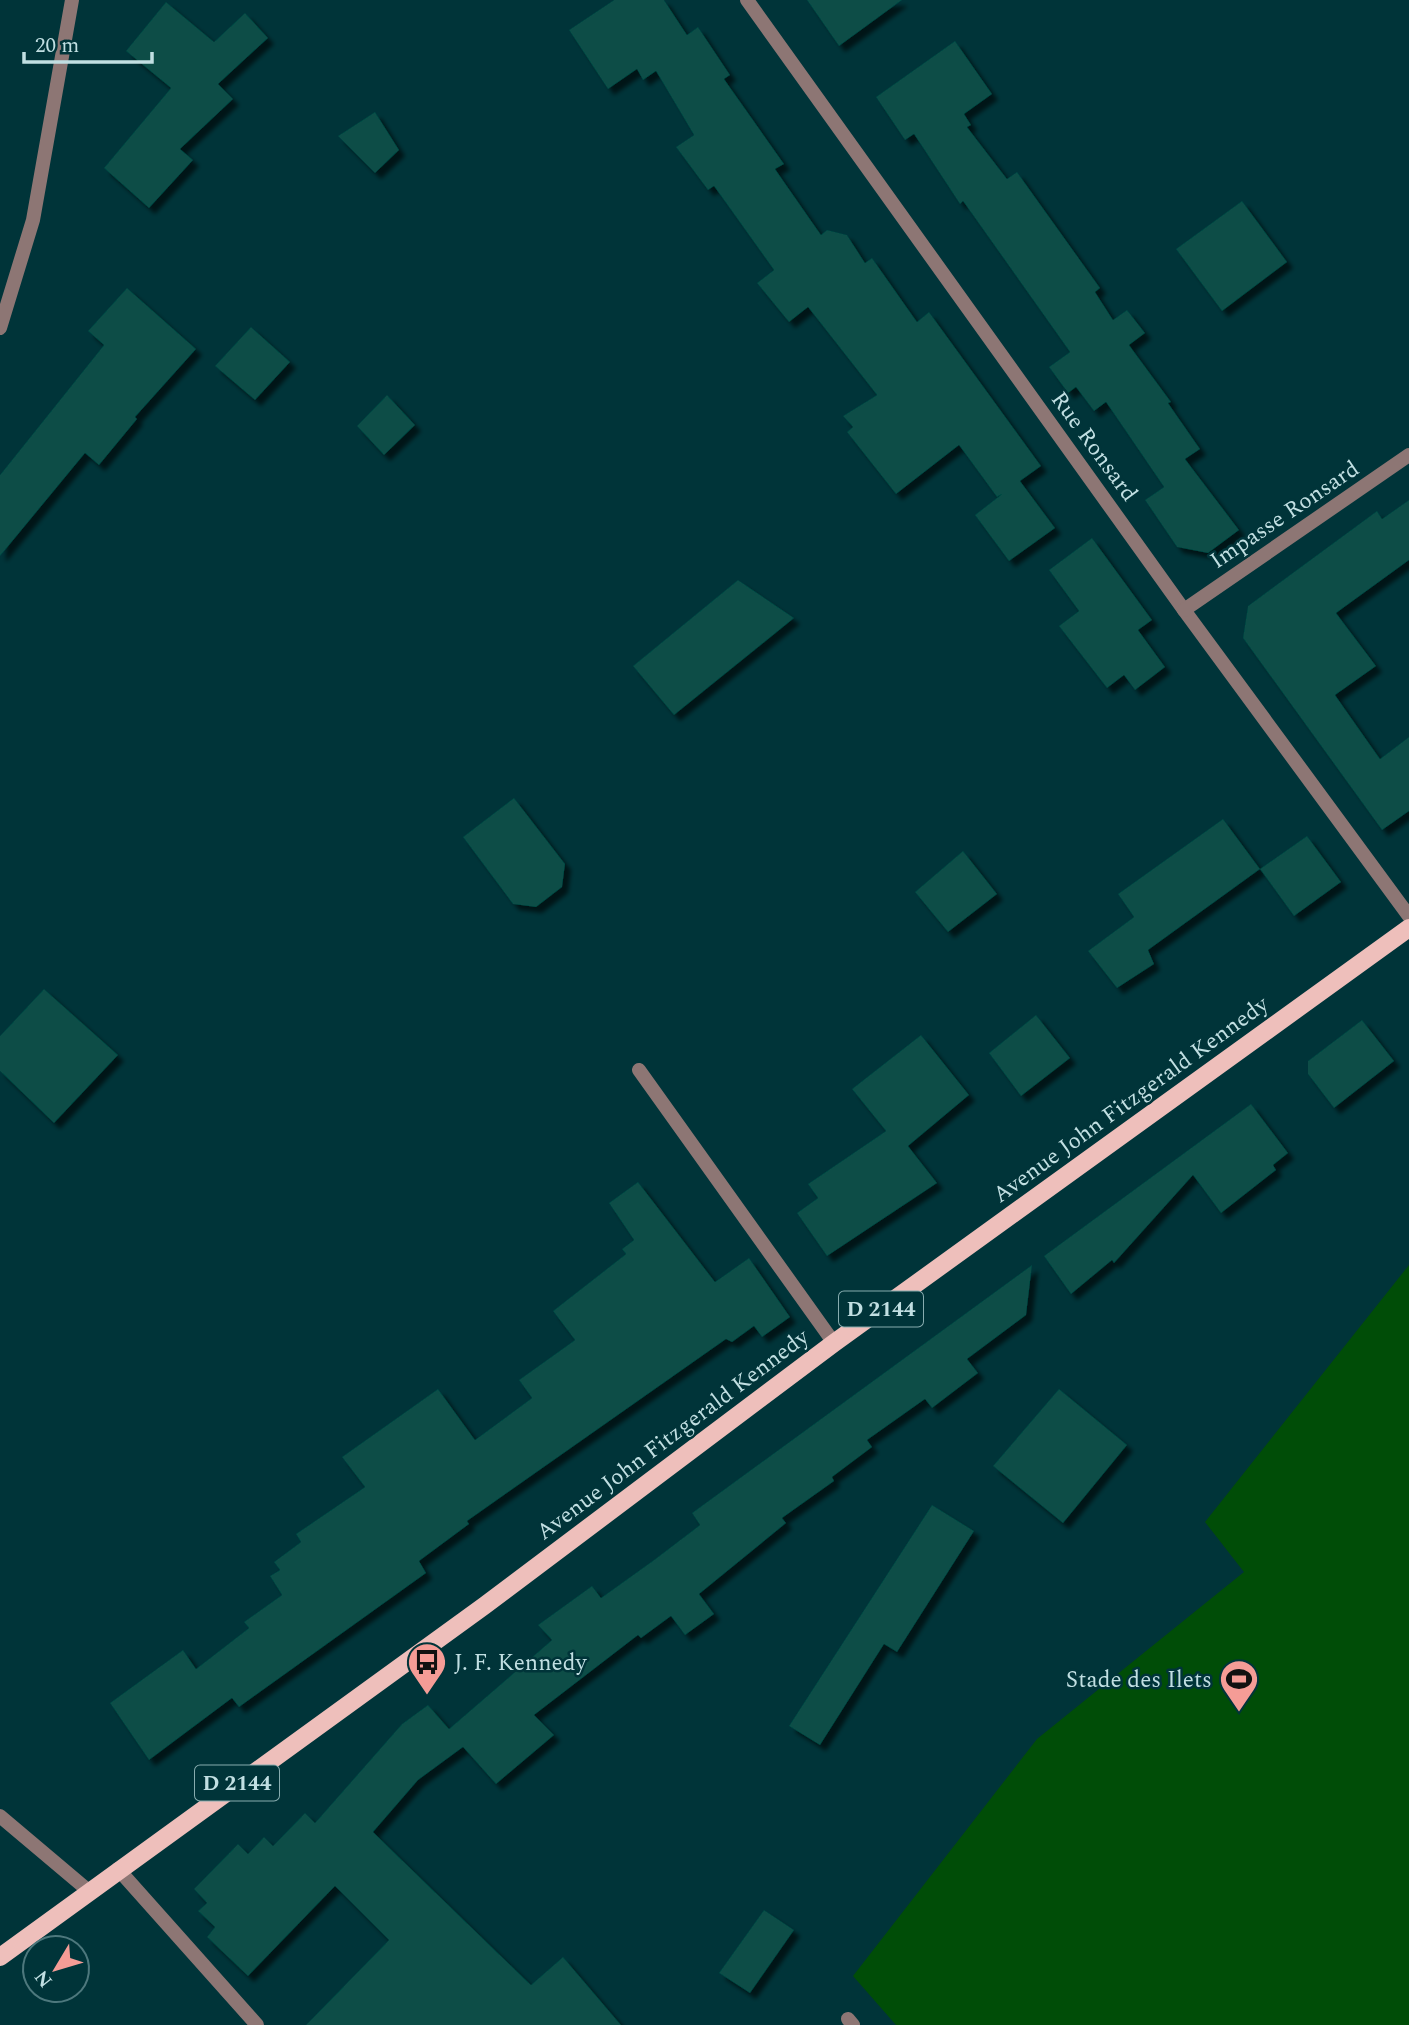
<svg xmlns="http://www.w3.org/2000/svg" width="1409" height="2025" viewBox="0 0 1409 2025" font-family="Spectral,serif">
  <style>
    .green { fill: #004d07 }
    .building { fill: #074d46; filter: url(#shadow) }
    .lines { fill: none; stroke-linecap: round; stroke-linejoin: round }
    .street { stroke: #8d7674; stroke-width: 14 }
    .primary { stroke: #eebfbb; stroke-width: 18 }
    .labels { text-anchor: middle; stroke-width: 5; stroke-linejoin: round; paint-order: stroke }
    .shield { fill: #003439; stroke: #87acaf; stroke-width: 2 }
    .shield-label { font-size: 21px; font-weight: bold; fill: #c1dfe2 }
    .street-label { font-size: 23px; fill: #c1dfe2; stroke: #003439 }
    .poi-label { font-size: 23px; fill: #c1dfe2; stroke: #003439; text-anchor: start }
  </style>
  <defs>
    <filter id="shadow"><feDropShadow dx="6" dy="6" stdDeviation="2" flood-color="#0009"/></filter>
  </defs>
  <rect width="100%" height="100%" fill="#003439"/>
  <!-- green -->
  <polygon class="green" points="1409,1265 1409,2025 896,2025 853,1976 1037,1739 1244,1572 1205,1522"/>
  <!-- building -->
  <g class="building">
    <polygon points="614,0 664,0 687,35 698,27 730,75 724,79 784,164 775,169 821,235 827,230 847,235 865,263 872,258 917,322 929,312 1041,466 1020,481 1055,528 1009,561 975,515 1002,494 997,497 959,445 896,494 847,432 853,427 843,416 877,395 808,307 789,322 757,283 774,270 714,186 708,190 676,147 694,135 656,71 643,80 637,69 608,89 569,30"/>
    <polygon points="807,0 902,0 839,46"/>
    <polygon points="166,2 214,42 245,13 268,38 218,84 233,99 180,149 193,160 149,208 104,168 171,88 126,51"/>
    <polygon points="955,41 992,94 964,114 971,125 967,127 1007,179 1017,172 1100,288 1095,292 1113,320 1127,310 1145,333 1129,345 1171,402 1168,403 1200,449 1185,459 1239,530 1208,553 1177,547 1145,500 1164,487 1106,402 1094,411 1076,387 1068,393 1049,367 1070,352 963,201 960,204 914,134 905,140 876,97"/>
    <polygon points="375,112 399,150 375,173 338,136"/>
    <polygon points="1242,201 1287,262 1222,311 1176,249"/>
    <polygon points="127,288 196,349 135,417 137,419 99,465 85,453 0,556 0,475 104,345 88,331"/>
    <polygon points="251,327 290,362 255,400 215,366"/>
    <polygon points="387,395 415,425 384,455 357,426"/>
    <polygon points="1409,500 1409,560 1336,613 1376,666 1335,695 1380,759 1409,737 1409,811 1382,830 1243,638 1248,606 1377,511 1382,519"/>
    <polygon points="1092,538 1152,620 1138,630 1165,667 1135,690 1124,675 1107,688 1059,626 1079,611 1049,570"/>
    <polygon points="738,580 794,618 674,715 633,666"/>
    <polygon points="514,798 565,864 562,887 536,907 513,904 463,837"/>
    <polygon points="1223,819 1260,869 1148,950 1154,964 1117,988 1088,951 1134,917 1118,894"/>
    <polygon points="1307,836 1341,882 1294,916 1260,869"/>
    <polygon points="963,851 997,894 948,932 915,892"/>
    <polygon points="44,989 118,1055 54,1123 0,1071 0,1036"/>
    <polygon points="1036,1015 1070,1058 1021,1096 989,1053"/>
    <polygon points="1362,1020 1394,1061 1334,1108 1308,1074 1308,1061"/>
    <polygon points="921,1035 969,1095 908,1146 937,1183 827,1256 797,1213 818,1198 808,1184 886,1131 852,1089"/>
    <polygon points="1251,1104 1288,1153 1273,1165 1276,1170 1221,1213 1193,1175 1114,1263 1112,1260 1071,1294 1044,1256"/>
    <polygon points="638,1182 715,1282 749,1258 790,1317 762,1337 754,1326 732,1342 726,1339 467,1521 469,1524 419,1561 426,1573 239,1707 232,1698 149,1760 110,1703 183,1650 196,1669 249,1628 244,1622 282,1595 270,1576 280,1570 274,1562 301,1542 296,1534 365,1487 342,1457 438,1389 475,1440 532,1398 519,1380 575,1340 553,1311 626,1254 622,1249 634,1240 609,1203"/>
    <polygon points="1032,1265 1026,1315 967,1359 978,1373 932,1408 925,1399 867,1440 872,1447 832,1477 834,1481 782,1518 786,1523 699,1594 714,1614 685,1635 671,1616 641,1638 638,1635 534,1715 554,1735 496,1784 463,1747 418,1780 373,1832 531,1985 563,1957 621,2025 306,2025 389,1940 335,1886 248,1976 207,1937 215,1927 198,1911 207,1903 194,1889 238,1844 248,1854 264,1837 273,1846 305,1813 315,1823 402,1724 428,1705 449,1729 552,1640 538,1625 592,1586 601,1598 654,1560 700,1525 692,1513"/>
    <polygon points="1059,1389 1127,1445 1063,1523 993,1466"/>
    <polygon points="932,1505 974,1531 897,1652 884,1644 820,1745 789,1726"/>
    <polygon points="764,1910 794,1930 750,1993 719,1973"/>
  </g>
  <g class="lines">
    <!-- street -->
    <g class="street">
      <polyline points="747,0 1184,610 1409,916"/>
      <polyline points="0,328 33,220 72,0"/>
      <polyline points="1184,610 1409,455"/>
      <polyline points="639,1070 834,1343"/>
      <polyline points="0,1816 90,1892"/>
      <polyline points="118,1869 257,2025"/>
      <polyline points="848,2019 853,2025"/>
    </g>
    <!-- primary -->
    <polyline class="primary" points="0,1957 484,1606 834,1343 1409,928"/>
  </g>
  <!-- icons -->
  <defs>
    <g id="bus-pin" transform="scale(2.0125)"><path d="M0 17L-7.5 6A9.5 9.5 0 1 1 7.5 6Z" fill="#f59c96" stroke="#003439"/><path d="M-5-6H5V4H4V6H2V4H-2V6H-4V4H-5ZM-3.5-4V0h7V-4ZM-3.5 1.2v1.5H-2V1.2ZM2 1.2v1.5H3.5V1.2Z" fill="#111"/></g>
    <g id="stadium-pin" transform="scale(2.0125)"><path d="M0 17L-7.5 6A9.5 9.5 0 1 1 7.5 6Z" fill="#f59c96" stroke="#003439"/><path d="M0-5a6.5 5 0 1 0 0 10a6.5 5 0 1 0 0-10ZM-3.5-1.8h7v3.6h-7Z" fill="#111"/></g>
  </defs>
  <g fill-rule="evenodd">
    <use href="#bus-pin" x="427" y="1662"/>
    <use href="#stadium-pin" x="1239" y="1679"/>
  </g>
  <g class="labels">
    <!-- shield labels -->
    <g class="shield">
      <rect x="839" y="1291.5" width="84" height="35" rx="5"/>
      <rect x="195" y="1765.5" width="84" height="35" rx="5"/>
    </g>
    <g class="shield-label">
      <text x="881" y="1316">D 2144</text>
      <text x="237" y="1790">D 2144</text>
    </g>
    <!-- street labels -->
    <g class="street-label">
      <text transform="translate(1095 446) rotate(54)" y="8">Rue Ronsard</text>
      <text transform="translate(1284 514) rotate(-34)" y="8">Impasse Ronsard</text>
      <text transform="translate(1130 1099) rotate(-36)" y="8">Avenue John Fitzgerald Kennedy</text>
      <text transform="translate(672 1434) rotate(-37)" y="8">Avenue John Fitzgerald Kennedy</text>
    </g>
    <!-- poi labels -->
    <g class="poi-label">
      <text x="454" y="1670">J. F. Kennedy</text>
      <text x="1212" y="1687" text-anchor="end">Stade des Ilets</text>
    </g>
  </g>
  <!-- north arrow -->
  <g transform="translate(56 1969) rotate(232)"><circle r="33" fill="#003439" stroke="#4d787d" stroke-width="2"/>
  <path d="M0-5L12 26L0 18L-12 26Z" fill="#f59c96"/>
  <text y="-10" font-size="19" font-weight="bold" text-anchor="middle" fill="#c1dfe2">N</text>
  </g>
  <!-- scale -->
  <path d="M24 52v10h128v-10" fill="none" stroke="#c1dfe2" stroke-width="3.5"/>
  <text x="35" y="52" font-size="21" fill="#c1dfe2" stroke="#003439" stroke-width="5" paint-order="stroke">20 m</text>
</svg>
